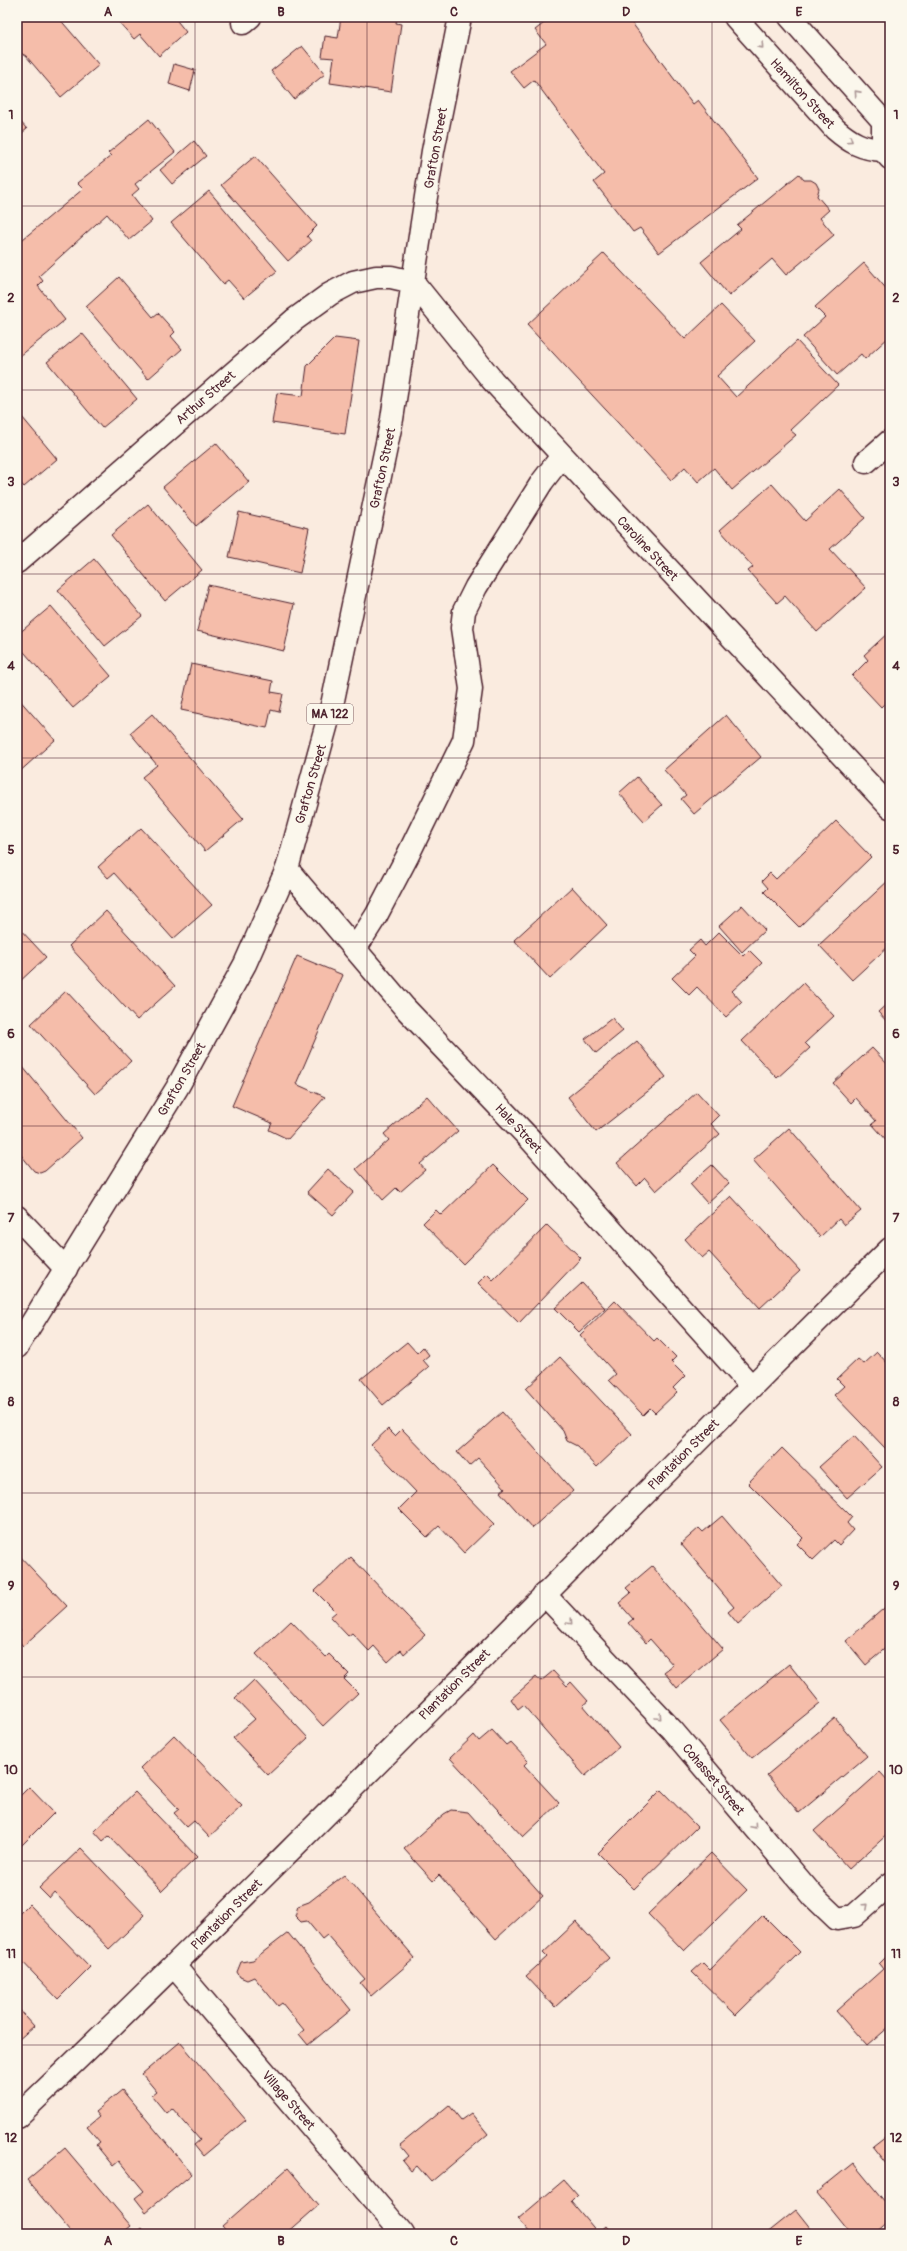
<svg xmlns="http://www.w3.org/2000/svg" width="907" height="2251" viewBox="0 0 907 2251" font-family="Pangolin,sans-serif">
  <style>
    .building { fill: #f5bdaa; stroke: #4a1f2b }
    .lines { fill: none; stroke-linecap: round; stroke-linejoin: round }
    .minor-casing { stroke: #4a1f2b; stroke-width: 25 }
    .major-casing { stroke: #4a1f2b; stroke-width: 25 }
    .highway-casing { stroke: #4a1f2b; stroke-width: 25 }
    .minor { stroke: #fbf7ec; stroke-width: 22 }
    .major { stroke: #fbf7ec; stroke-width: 22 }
    .highway { stroke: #fbf7ec; stroke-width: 22 }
    .oneway { stroke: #ab9695 }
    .grid { fill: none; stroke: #4a1f2b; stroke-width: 1; stroke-opacity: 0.55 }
    .labels { text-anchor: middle; stroke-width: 3.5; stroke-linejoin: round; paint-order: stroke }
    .shield { fill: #fbf7ec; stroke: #7f6065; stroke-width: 1 }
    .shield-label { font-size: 12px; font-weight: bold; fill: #4a1f2b }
    .street-label { font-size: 13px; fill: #4a1f2b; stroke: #fbf7ec }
    .neatline { fill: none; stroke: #4a1f2b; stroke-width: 1.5 }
    .grid-label { font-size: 13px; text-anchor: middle; font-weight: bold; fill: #4a1f2b }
  </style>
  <rect width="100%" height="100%" fill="#faebdf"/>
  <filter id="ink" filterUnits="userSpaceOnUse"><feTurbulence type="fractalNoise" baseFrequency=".025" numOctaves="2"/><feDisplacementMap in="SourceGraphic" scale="8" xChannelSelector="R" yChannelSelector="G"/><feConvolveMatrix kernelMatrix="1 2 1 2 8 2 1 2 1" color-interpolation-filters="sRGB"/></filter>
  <g filter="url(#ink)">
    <!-- building -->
    <g class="building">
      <polygon points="17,17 58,17 99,65 61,97 26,56 17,51"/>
      <polygon points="120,17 174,17 186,32 159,56 140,34 134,39 117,20"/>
      <polygon points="341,17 397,17 396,23 401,24 391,92 330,83 334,58 322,57 325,36 338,38"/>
      <polygon points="552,17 640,17 632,23 693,104 698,100 758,178 659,253 640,228 633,232 594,182 604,174 534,80 524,88 510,71 546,44 535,30"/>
      <polygon points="302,46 325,74 294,99 271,71"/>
      <polygon points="174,64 195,70 190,91 169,84"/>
      <polygon points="17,118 27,129 17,137"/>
      <polygon points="149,119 175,152 135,184 139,189 132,195 152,221 129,240 107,214 39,276 43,281 38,286 65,320 20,356 17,353 17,244 83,189 77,183 111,156 108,153"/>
      <polygon points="194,141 206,156 172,184 160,170"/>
      <polygon points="255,156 317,226 307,236 311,241 288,261 221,185"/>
      <polygon points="799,174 804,180 811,180 816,183 819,189 817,196 829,210 820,218 834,235 786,275 772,259 729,296 701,262 741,229 737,225"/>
      <polygon points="209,191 277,271 244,298 228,280 223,284 171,223"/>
      <polygon points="604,253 685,339 721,305 755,341 717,376 736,397 797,341 838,385 790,430 796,435 732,490 714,468 698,482 685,467 671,480 527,325"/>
      <polygon points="864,263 890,293 890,336 865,359 861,354 837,375 803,337 825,317 815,307"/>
      <polygon points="119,277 153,317 158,313 175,332 171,336 182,349 148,379 86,307"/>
      <polygon points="82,333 137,399 102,428 47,362"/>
      <polygon points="335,338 359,341 345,434 272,423 277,393 303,396 307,366"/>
      <polygon points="17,411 57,459 24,487 17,479"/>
      <polygon points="216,443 249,482 196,526 163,487"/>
      <polygon points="772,484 805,521 840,489 865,518 830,549 866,588 817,632 785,596 777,603 748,571 753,567 720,530"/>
      <polygon points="148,504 202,570 165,601 111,535"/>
      <polygon points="239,512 309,528 300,573 229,557"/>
      <polygon points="94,559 142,616 105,646 58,590"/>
      <polygon points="208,585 294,604 284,651 197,631"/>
      <polygon points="51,606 111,676 73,708 17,644 17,635"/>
      <polygon points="890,631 890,698 881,707 852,676 868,660 864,655"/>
      <polygon points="191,664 273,681 271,692 283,694 279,712 271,710 267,728 181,710"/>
      <polygon points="17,697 55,740 17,774"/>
      <polygon points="152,714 243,819 205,851 142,777 157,765 130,733"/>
      <polygon points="726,715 761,757 694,814 681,799 686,795 664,770"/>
      <polygon points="637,777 662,805 644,821 619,793"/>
      <polygon points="836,821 871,857 799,927 764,892 768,888 762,881 770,873 776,879"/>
      <polygon points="141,828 212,905 173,939 114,873 108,878 98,867"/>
      <polygon points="890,879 890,945 852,980 819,945"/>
      <polygon points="572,887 607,925 550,979 514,940"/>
      <polygon points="742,905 765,930 742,952 719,926"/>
      <polygon points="106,911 175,986 137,1020 69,946"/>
      <polygon points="17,926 46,957 17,984"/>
      <polygon points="719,932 743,956 749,950 762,963 732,991 742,1002 726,1017 697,987 689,995 672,978 695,956 689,950 700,940 705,946"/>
      <polygon points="297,956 343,975 296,1084 325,1097 288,1139 269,1130 272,1123 232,1106"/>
      <polygon points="803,983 834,1016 805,1043 810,1048 777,1078 742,1041"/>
      <polygon points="66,991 131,1061 95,1094 31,1024"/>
      <polygon points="890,1001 890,1025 878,1012"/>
      <polygon points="612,1018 623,1031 596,1053 585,1039"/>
      <polygon points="637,1041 666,1077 596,1132 568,1097"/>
      <polygon points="872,1048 890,1067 890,1144 872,1124 876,1121 856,1098 851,1103 833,1083"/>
      <polygon points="17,1060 82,1138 45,1171 40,1173 34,1171 17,1150"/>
      <polygon points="697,1092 719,1116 711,1124 720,1134 656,1191 645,1178 637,1186 617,1163"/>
      <polygon points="427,1096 458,1131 420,1164 425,1170 400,1192 396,1188 383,1200 356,1169 389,1140 384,1134"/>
      <polygon points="789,1128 861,1211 844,1225 839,1219 820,1237 753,1160"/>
      <polygon points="493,1165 528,1200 463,1264 423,1223 436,1210 441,1215"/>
      <polygon points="712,1165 729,1183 707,1203 690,1184"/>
      <polygon points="328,1169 354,1192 333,1215 307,1192"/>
      <polygon points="731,1196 800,1271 760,1308 709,1252 702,1258 685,1239"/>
      <polygon points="547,1225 581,1258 519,1323 478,1283 487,1274 493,1280"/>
      <polygon points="582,1283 605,1308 579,1332 555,1308"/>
      <polygon points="615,1301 654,1341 657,1338 676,1357 671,1362 685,1376 673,1388 677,1392 655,1413 650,1408 643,1415 609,1380 616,1374 580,1335"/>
      <polygon points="407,1342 417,1353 423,1347 429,1355 423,1360 429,1367 383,1405 361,1379"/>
      <polygon points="877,1352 890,1366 890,1446 886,1449 834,1395 844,1386 837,1379 858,1359 864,1364"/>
      <polygon points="560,1357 632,1434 597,1467 577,1446 567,1441 563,1431 526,1389"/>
      <polygon points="502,1412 573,1491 532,1528 500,1492 505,1488 478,1458 469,1466 457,1452"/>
      <polygon points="388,1429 395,1436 402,1429 494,1524 464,1553 439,1526 427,1537 399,1509 416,1492 371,1445"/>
      <polygon points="854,1436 882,1467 847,1498 819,1467"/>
      <polygon points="782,1448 852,1517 847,1523 853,1530 839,1545 834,1540 813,1560 797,1544 803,1538 748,1483"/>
      <polygon points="722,1516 782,1586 738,1624 728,1612 734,1607 681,1544 699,1528 703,1532"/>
      <polygon points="17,1553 67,1606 23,1646 17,1639 17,1634 21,1631 17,1627"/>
      <polygon points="351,1557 425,1635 404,1654 401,1650 388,1662 374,1646 369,1651 352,1633 348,1636 330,1617 336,1612 315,1591"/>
      <polygon points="652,1566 723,1649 677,1688 664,1672 673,1665 650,1639 646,1643 628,1623 633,1619 619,1603 631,1593 626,1588"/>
      <polygon points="890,1603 890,1644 866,1665 846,1641"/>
      <polygon points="291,1621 326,1657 329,1654 349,1674 344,1679 358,1693 323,1726 256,1654"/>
      <polygon points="789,1664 820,1703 752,1758 720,1720"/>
      <polygon points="553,1671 567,1686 571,1682 588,1701 583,1705 619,1747 585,1776 523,1705 518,1709 511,1699 536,1677 541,1681"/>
      <polygon points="254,1680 308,1738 268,1775 233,1738 255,1719 235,1698"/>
      <polygon points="835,1718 867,1756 799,1813 767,1775"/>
      <polygon points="492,1730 506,1745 510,1742 528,1761 524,1765 559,1803 523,1837 450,1758 474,1735 479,1741"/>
      <polygon points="174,1735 242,1806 209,1837 194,1821 187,1827 174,1813 179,1809 140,1768"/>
      <polygon points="880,1772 890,1783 890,1832 849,1869 814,1831"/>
      <polygon points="29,1787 54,1813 21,1846 17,1842 17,1799"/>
      <polygon points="661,1790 697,1827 634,1889 598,1853"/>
      <polygon points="135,1792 197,1857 162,1891 109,1836 103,1841 94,1831"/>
      <polygon points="451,1810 468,1812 543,1896 496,1939 439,1875 433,1881 404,1849 444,1814"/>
      <polygon points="81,1848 145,1915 109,1949 54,1892 49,1898 39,1888"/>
      <polygon points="711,1853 747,1890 684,1951 648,1914"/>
      <polygon points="344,1875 415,1958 371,1996 360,1983 365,1979 327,1935 322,1939 307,1921 301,1922 295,1916 298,1906 309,1902"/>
      <polygon points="29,1904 90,1967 58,1999 17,1956 17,1916"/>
      <polygon points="763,1915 800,1952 736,2015 692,1972 702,1963 709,1970"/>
      <polygon points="576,1922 609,1958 555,2007 526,1976 547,1957 543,1953"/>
      <polygon points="288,1933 351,2010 308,2045 299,2034 304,2030 282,2003 278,2006 254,1977 247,1980 240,1977 237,1972 241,1962 253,1960"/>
      <polygon points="889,1954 890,2026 867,2046 836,2011 883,1969 879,1964"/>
      <polygon points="17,2007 34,2026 17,2041"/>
      <polygon points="180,2042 246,2120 203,2156 194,2145 200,2140 172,2108 166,2113 152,2096 157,2092 142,2074"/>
      <polygon points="122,2090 192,2174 146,2212 135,2198 144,2191 119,2161 113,2166 96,2145 100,2142 87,2127 99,2117 95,2112"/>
      <polygon points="449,2105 461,2120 471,2113 488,2134 431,2182 417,2166 411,2171 403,2161 409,2156 400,2145"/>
      <polygon points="890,2132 890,2169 872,2146"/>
      <polygon points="65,2148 131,2226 121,2234 68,2234 71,2232 27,2180"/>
      <polygon points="853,2163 890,2208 890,2222 876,2234 851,2234 817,2192"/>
      <polygon points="288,2168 319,2205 286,2234 229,2234 222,2226"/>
      <polygon points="564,2180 577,2195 571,2201 598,2233 606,2226 613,2234 531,2234 518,2219"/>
      <polygon points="796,2210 815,2234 766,2234"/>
      <polygon points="141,2228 146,2234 134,2234"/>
    </g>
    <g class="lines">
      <!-- minor casing -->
      <g class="minor-casing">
        <g id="minor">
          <polyline points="243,23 250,17"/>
          <polyline points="866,462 890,441"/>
          <polyline points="17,562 294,320 330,294 353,282 376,277 391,277 413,282 493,381 890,807"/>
          <polyline points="287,869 405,1008 530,1139 751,1386"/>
          <polyline points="355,949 376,916 407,857 464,740 471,689 462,628 464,611 476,587 542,482 562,456"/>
          <polyline points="17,1217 66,1269"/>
          <polyline points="544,1594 672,1730 814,1897 837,1919 854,1916 890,1884"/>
          <polyline points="174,1966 403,2234"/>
          <path d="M17 2117C314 1834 598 1537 890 1249"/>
        </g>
      </g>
      <!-- major casing -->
      <g class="major-casing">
        <g id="major">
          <path d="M735 17 835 129C850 142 862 149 883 150"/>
          <polyline points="790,17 883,121 883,150 890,158"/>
        </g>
      </g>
      <!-- highway casing -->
      <g class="highway-casing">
        <polyline id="highway" points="17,1347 177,1088 245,964 287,869 332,705 392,419 433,151 460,17"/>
      </g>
      <!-- minor -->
      <use href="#minor" class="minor"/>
      <!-- major -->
      <use href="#major" class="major"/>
      <!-- highway -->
      <use href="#highway" class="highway"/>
    </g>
    <!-- one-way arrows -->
    <defs><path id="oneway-chevron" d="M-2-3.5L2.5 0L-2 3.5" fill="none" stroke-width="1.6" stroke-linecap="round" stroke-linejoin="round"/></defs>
    <g class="oneway">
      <use href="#oneway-chevron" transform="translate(761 46) rotate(48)"/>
      <use href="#oneway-chevron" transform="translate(857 93) rotate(-132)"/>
      <use href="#oneway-chevron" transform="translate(850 140) rotate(34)"/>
      <use href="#oneway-chevron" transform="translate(570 1622) rotate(47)"/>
      <use href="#oneway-chevron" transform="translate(659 1717) rotate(47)"/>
      <use href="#oneway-chevron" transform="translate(754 1826) rotate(49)"/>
      <use href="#oneway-chevron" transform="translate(866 1906) rotate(-42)"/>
    </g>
  </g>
  <!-- grid -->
  <path class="grid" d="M195 17V2234M367 17V2234M540 17V2234M712 17V2234M17 206H890M17 390H890M17 574H890M17 758H890M17 942H890M17 1126H890M17 1309H890M17 1493H890M17 1677H890M17 1861H890M17 2045H890"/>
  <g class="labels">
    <!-- shield labels -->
    <rect class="shield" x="307" y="704" width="46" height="20" rx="3"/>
    <g class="shield-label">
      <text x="330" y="718">MA 122</text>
    </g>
    <!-- street labels -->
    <g class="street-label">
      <text transform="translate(803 93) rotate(48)" y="5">Hamilton Street</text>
      <text transform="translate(435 148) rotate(-80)" y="5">Grafton Street</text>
      <text transform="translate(205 397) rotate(-41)" y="5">Arthur Street</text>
      <text transform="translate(382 468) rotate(-78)" y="5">Grafton Street</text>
      <text transform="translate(648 548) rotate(47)" y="5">Caroline Street</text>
      <text transform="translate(310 784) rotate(-74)" y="5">Grafton Street</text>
      <text transform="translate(181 1079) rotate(-60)" y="5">Grafton Street</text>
      <text transform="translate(519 1128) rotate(47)" y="5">Hale Street</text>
      <text transform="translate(683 1454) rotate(-45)" y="5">Plantation Street</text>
      <text transform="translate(454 1684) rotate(-45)" y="5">Plantation Street</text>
      <text transform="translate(714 1779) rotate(50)" y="5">Cohasset Street</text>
      <text transform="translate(226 1914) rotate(-45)" y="5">Plantation Street</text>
      <text transform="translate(289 2100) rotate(49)" y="5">Village Street</text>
    </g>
  </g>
  <!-- margin -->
  <rect width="907" height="2251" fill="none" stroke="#fbf7ec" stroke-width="44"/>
  <rect x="22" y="22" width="863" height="2207" class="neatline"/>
  <g class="grid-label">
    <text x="108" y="16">A</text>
    <text x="281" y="16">B</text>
    <text x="454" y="16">C</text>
    <text x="626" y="16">D</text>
    <text x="799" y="16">E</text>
    <text x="11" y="119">1</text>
    <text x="896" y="119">1</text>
    <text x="11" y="302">2</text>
    <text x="896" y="302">2</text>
    <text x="11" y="486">3</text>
    <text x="896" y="486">3</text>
    <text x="11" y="670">4</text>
    <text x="896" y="670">4</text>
    <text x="11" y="854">5</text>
    <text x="896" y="854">5</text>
    <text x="11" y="1038">6</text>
    <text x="896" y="1038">6</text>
    <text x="11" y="1222">7</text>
    <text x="896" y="1222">7</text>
    <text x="11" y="1406">8</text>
    <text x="896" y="1406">8</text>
    <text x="11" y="1590">9</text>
    <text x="896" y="1590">9</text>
    <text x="11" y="1774">10</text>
    <text x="896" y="1774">10</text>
    <text x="11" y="1958">11</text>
    <text x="896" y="1958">11</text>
    <text x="11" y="2142">12</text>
    <text x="896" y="2142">12</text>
    <text x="108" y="2245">A</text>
    <text x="281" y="2245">B</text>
    <text x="454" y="2245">C</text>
    <text x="626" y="2245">D</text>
    <text x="799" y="2245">E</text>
  </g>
</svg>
